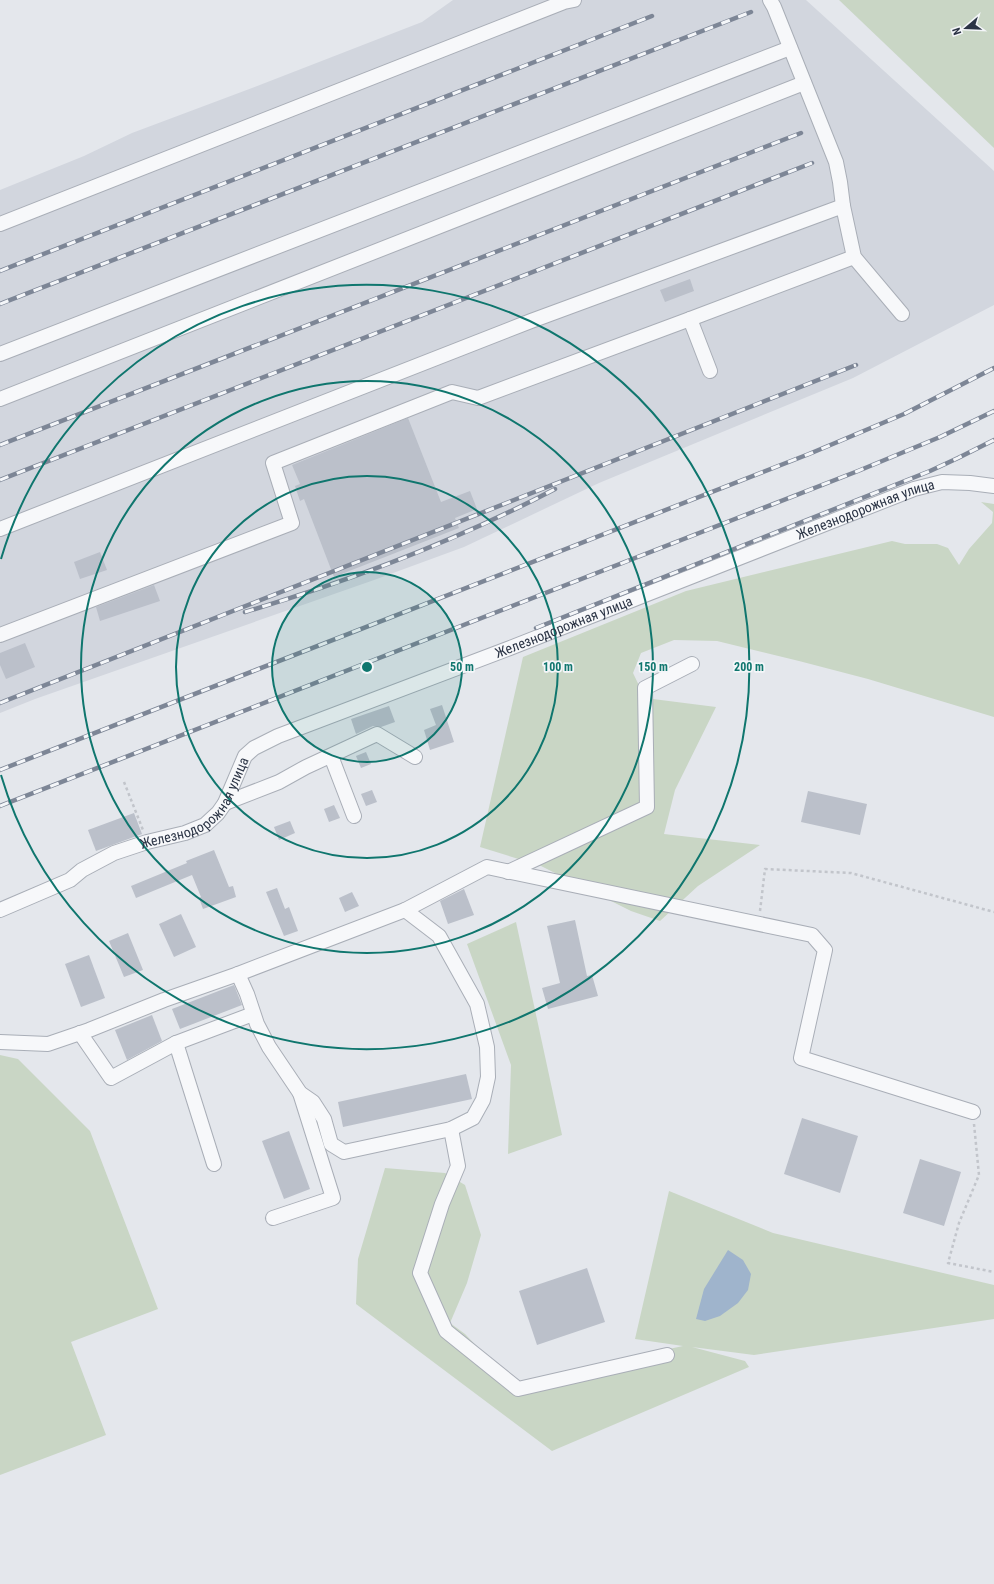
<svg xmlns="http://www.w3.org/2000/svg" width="994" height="1584" viewBox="0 0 994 1584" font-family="'Roboto Condensed',sans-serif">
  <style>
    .built { fill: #d2d6de }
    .green { fill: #c9d6c5 }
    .water { fill: #9fb4cc }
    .building { fill: #bbc0ca }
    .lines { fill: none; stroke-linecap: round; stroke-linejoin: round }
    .minor-casing { stroke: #a9aeb7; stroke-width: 16 }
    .path { stroke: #c2c5cb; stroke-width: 2.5; stroke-dasharray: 3 3; stroke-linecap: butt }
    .minor { stroke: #f7f8fa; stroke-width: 14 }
    .rail-casing { stroke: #7d8696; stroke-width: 4.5 }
    .rail { stroke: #f4f6f9; stroke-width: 3; stroke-dasharray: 9; stroke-linecap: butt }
    .ring { fill: none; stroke: #0f766e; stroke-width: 2 }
    .labels { text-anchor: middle; stroke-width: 3.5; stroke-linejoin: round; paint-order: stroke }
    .street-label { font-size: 14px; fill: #2b3445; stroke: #f4f6f9 }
    .centre { fill: #0f766e; stroke: #f4f6f9; stroke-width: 2 }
    .ring-label { font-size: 12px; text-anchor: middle; font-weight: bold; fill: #0f766e; stroke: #f4f6f9; stroke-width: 3.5; stroke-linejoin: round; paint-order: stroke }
  </style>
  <rect width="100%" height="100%" fill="#e4e7ec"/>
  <!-- built -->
  <polygon class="built" points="453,0 806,0 994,171 994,305 853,378 599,483 464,547 374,580 35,699 0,713 0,190 84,156 132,133 252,88 422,22"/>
  <!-- green -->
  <g class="green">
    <polygon points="839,0 994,0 994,148"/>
    <polygon points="981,502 994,504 994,717 868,679 799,661 717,641 674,640 641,653 633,673 645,698 716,707 675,790 664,834 760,845 698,886 660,921 631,911 541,866 480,847 523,657 686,591 892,541 905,544 937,544 948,548 959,565 969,549 992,523 993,512"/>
    <polygon points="516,922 562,1135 508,1154 511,1065 467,944"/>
    <polygon points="0,1055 18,1059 90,1131 158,1309 71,1342 106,1435 0,1475"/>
    <polygon points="385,1168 445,1173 465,1185 481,1235 467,1283 450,1323 465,1334 486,1356 520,1381 683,1346 635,1339 669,1191 773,1233 994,1285 994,1319 754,1355 692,1347 745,1361 749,1367 552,1451 356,1304 358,1259"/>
  </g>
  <!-- water -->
  <polygon class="water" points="728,1250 743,1260 751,1274 748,1290 738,1303 720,1316 705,1321 696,1319 704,1289"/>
  <!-- building -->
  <g class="building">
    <polygon points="690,279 694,291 665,302 660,290"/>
    <polygon points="408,418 441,502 470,491 477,509 455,518 459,528 334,577 304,499 300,501 295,486 300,484 292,465"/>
    <polygon points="100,552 107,570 80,579 74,562"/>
    <polygon points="154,585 160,601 100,621 96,607"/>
    <polygon points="25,643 35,667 6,679 0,665 0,653"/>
    <polygon points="442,705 454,742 430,750 424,730 436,725 430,709"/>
    <polygon points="389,706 395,722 381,727 373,726 356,734 351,719"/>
    <polygon points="366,752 371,764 361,768 356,756"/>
    <polygon points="372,790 377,802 366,806 361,794"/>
    <polygon points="808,791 867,804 860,835 801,822"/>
    <polygon points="334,805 340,818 329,822 324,809"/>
    <polygon points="134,813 142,834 96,851 88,830"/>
    <polygon points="290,821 295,833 279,840 274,827"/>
    <polygon points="214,850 229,887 233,886 236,897 203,909 199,898 201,897 192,875 136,898 131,886 187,863 186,861"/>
    <polygon points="277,888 285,909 289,907 298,931 284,936 266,892"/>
    <polygon points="464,889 474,915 448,924 440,901"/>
    <polygon points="352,892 359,906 345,912 339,898"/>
    <polygon points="181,914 196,947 174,957 159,924"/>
    <polygon points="575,920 587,976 592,975 598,996 548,1009 542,988 560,983 547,926"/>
    <polygon points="128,933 143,970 124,977 109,941"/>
    <polygon points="89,955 105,998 81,1007 65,964"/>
    <polygon points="234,985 242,1005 180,1029 172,1009"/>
    <polygon points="152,1015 162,1041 127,1060 115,1030"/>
    <polygon points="466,1074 472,1099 343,1127 338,1102"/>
    <polygon points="802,1118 858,1136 840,1193 784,1174"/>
    <polygon points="289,1131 310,1189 284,1199 262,1141"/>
    <polygon points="920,1159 961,1172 944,1226 903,1213"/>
    <polygon points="587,1268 605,1322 537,1345 519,1291"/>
  </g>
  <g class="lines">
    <!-- minor casing -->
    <g class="minor-casing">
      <g id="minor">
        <polyline points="770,0 774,7 836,162 840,182 843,206"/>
        <polyline points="0,224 564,2 574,0"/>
        <polyline points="690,319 854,257"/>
        <polyline points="0,354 790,48"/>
        <polyline points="0,399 804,83"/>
        <polyline points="0,529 531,321 843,206 854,257 902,314"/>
        <polyline points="0,635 292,523 273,463 452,392 478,398 690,319 710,371"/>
        <polyline points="331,756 354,816"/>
        <polyline points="225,803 279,782 306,767 377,734 415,757"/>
        <polyline points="508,872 647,807 645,688 692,664"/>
        <path id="s1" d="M0 910 70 880 82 870 114 853 147 842 185 833 205 825 218 813 225 803 245 756 254 748 278 736 510 648 914 489 942 482 970 483 994 486"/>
        <polyline points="238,974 247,994 257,1024 269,1047 300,1093 313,1102 324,1119 331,1144 344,1152 451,1129 473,1118 483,1100 488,1077 487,1047 477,1004 439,936 405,910"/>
        <polyline points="80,1033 111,1078 176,1043 253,1014"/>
        <polyline points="0,1042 48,1044 89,1030 164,1000 238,974 405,910 487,867 812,935 825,950 801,1058 973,1112"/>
        <polyline points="176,1043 214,1164"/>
        <polyline points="451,1129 458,1166 442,1204 420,1273 446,1331 518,1389 667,1355"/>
        <polyline points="273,1218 333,1198 300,1093"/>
      </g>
    </g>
    <!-- path -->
    <g class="path">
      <polyline points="124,782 143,830"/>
      <polyline points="760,911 765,869 851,873 994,912"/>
      <polyline points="974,1124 979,1175 959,1223 948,1263 994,1272"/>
    </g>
    <!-- minor -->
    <use href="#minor" class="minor"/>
    <!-- rail casing -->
    <g class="rail-casing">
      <g id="rail">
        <polyline points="0,271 652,16"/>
        <polyline points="0,304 751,12"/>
        <polyline points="0,445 801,133"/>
        <polyline points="0,480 812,163"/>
        <path d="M245 612C353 580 456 541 555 489"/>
        <polyline points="536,628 930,471 958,458 994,440"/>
        <polyline points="0,703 856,365"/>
        <polyline points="0,770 809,454 904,414 994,368"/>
        <polyline points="0,806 858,471 940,437 994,411"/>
      </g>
    </g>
    <!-- rail -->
    <use href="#rail" class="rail"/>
  </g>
  <!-- distance rings -->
  <circle cx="367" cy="667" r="95" fill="#0f766e" fill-opacity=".12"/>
  <g class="ring">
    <circle cx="367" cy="667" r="95"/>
    <circle cx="367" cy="667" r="191"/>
    <circle cx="367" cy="667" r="286"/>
    <path d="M1 559A382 382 0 1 1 1 775"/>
  </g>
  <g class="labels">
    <!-- street labels -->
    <g class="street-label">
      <text dy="5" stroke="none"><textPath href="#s1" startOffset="973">Железнодорожная улица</textPath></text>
      <text dy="5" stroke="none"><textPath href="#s1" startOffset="649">Железнодорожная улица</textPath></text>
      <text dy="5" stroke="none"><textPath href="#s1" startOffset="229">Железнодорожная улица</textPath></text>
    </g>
  </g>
  <circle cx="367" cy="667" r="6" class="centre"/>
  <g class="ring-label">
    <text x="462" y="671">50 m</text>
    <text x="558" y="671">100 m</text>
    <text x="653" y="671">150 m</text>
    <text x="749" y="671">200 m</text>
  </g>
  <!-- north arrow -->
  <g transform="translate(966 28) rotate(251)" stroke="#f4f6f9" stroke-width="3" paint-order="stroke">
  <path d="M0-3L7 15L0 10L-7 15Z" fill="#2b3445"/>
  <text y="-6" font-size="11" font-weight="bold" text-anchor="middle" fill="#2b3445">N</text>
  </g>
</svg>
